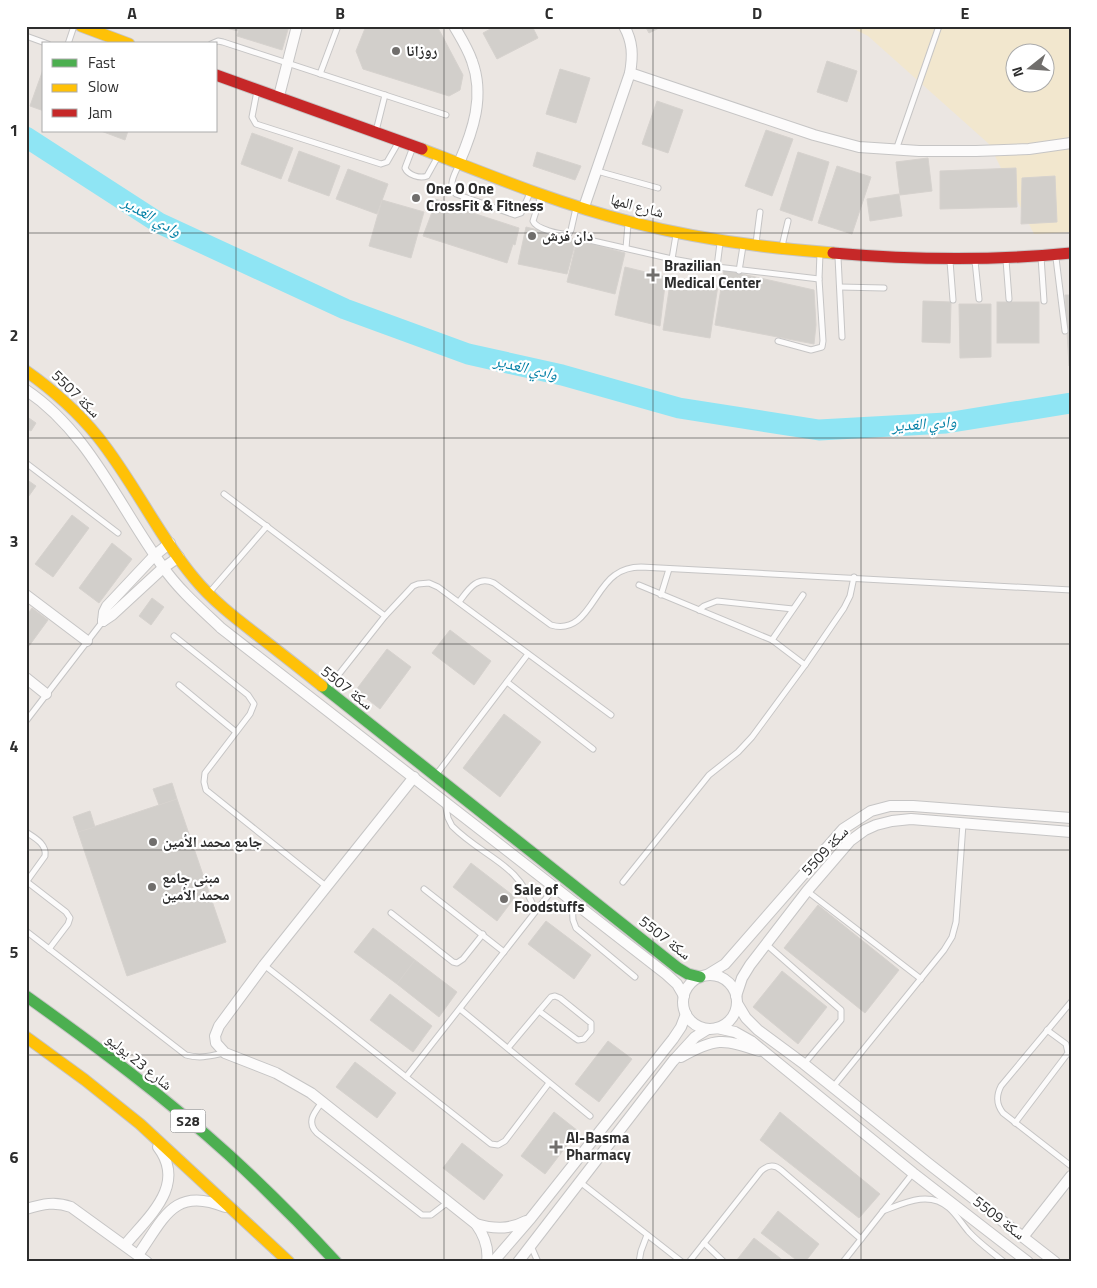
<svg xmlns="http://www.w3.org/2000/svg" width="1097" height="1288" viewBox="0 0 1097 1288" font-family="'Titillium Web','Noto Naskh Arabic',sans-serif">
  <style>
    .sand { fill: #f2e7ce; fill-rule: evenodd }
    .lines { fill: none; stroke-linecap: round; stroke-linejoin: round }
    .river { stroke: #8fe5f4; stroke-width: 21 }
    .building { fill: #d2cfcb; stroke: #d6d2ce }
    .lane-casing { stroke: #c6c5c5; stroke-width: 7 }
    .street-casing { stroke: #c6c5c5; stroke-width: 12 }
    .fast-casing { stroke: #c6c5c5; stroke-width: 13 }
    .slow-casing { stroke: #c6c5c5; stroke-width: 13 }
    .jam-casing { stroke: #c6c5c5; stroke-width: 13 }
    .lane { stroke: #fcfbfb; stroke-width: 5 }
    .street { stroke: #fcfbfb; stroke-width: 10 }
    .fast { stroke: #4caf50; stroke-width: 11 }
    .slow { stroke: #ffc107; stroke-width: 11 }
    .jam { stroke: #c62828; stroke-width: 11 }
    .grid { fill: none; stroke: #2d2d2d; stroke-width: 1; stroke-opacity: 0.55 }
    .poi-dot { fill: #706e6c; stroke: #fff; stroke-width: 2 }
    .labels { text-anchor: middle; stroke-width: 4.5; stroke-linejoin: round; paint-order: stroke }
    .shield { fill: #fff; stroke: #6c6c6c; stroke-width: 1 }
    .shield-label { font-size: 14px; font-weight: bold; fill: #2d2d2d }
    .poi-label { font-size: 15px; font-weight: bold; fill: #2d2d2d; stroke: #fff; text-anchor: start }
    .street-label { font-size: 15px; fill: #2d2d2d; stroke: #fff }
    .water-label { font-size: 16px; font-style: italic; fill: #017fa5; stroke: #fff }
    .neatline { fill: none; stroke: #2d2d2d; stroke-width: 2 }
    .grid-label { font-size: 16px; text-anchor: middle; font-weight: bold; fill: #2d2d2d }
  </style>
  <rect width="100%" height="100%" fill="#ebe6e2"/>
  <!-- sand -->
  <path class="sand" d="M848 26H1071V232L1034 234 989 144 868 36ZM1014 52H1044V82H1014Z"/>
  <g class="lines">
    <!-- river -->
    <polyline class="river" points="26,137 159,223 345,309 468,354 562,375 679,408 819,430 946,423 1071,403"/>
  </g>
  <!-- building -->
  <g class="building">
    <polygon points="218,26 239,26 238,31"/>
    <polygon points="240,26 289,26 282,50 237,36"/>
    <polygon points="366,26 437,26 463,75 460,90 449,96 363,69 356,51"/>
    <polygon points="496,26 532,26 538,38 497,59 483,33"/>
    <polygon points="645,26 663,26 649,33"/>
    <polygon points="827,61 857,71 847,102 817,92"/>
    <polygon points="44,67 44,111 30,106"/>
    <polygon points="560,69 590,78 576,123 546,114"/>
    <polygon points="657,101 683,110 668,153 642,144"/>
    <polygon points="766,130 793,139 772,196 745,186"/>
    <polygon points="101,131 128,131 125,140"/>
    <polygon points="252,133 293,148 281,179 241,164"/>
    <polygon points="299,151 340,166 329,196 288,181"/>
    <polygon points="537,152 581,166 575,180 533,166"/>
    <polygon points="798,152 829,162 812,221 780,210"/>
    <polygon points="928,158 932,191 900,195 896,162"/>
    <polygon points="837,166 871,177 852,234 818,223"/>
    <polygon points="1016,168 1017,207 940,209 940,171"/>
    <polygon points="348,169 388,184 377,214 336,199"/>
    <polygon points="1055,176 1057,222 1021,224 1022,178"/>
    <polygon points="899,194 902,216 870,221 867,199"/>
    <polygon points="435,199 445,202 445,204 519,228 515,245 513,244 507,263 423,236 434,207 432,207"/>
    <polygon points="382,200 424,212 411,258 369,246"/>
    <polygon points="526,227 575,239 574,243 575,244 567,274 518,264"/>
    <polygon points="577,240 625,253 615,294 567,282"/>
    <polygon points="625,267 666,277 660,326 615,315"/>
    <polygon points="724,270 814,290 816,325 814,344 715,325"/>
    <polygon points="671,277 718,285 710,338 663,330"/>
    <polygon points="1065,295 1071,295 1071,366 1069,366"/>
    <polygon points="923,301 951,302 950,343 922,342"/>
    <rect x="997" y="302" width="42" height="41"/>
    <polygon points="959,304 991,304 991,357 960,358"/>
    <polygon points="26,416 36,423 31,431 26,428"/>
    <polygon points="26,479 36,486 26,500"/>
    <polygon points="72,515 89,528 53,577 35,564"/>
    <polygon points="112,543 132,559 99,603 79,588"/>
    <polygon points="152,598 164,607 151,625 139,616"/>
    <polygon points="32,608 48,620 29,646 26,643 26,616"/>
    <polygon points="450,630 491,661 474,685 432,653"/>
    <polygon points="387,649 411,667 380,709 356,690"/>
    <polygon points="504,714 541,742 500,797 463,768"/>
    <polygon points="172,783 177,799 159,805 153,789"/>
    <polygon points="177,799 226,942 127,976 78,832"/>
    <polygon points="90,811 95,827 78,832 73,817"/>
    <polygon points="471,863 515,897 497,921 453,887"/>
    <polygon points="818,905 899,970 865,1013 784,948"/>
    <polygon points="546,921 591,955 574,979 528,944"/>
    <polygon points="373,928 415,960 397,984 354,952"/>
    <polygon points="415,960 457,992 439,1017 397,984"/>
    <polygon points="782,971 827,1007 798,1044 753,1007"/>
    <polygon points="390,994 432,1026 413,1052 370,1020"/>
    <polygon points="608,1041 632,1059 599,1102 575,1084"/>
    <polygon points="355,1062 396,1093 377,1118 336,1087"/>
    <polygon points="554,1112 578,1131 545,1174 521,1156"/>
    <polygon points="780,1112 880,1194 859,1218 760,1140"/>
    <polygon points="462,1143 503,1175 484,1200 443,1168"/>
    <polygon points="778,1211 819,1244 805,1262 799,1262 761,1233"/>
    <polygon points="754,1238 785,1262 737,1262 736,1261"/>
  </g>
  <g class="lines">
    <!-- lane casing -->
    <g class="lane-casing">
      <g id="lane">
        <polyline points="26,36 48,44"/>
        <polyline points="68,44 74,26"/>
        <polyline points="211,44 218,41 223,42 446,115"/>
        <polyline points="320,74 338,26"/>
        <polyline points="257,91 252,117 256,124 381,164 387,162 398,143"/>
        <polyline points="376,131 385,95"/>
        <path d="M413 147 405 168C408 175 420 179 427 176L437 158"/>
        <polyline points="896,150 939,26"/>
        <path d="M459 164C455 174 447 185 456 194L515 215 521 213 530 193"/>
        <polyline points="597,171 658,188"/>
        <path d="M541 196 533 221C536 229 560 235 569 234L571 230 576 208"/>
        <polyline points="589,240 672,259 717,267 819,279"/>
        <polyline points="756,243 760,212"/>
        <polyline points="782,246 788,221"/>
        <polyline points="626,248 628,224"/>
        <polyline points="838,257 842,337"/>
        <polyline points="1041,257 1044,301"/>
        <polyline points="1056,258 1065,331"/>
        <polyline points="672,259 676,235"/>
        <polyline points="1006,260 1009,299"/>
        <polyline points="950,261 953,300"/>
        <polyline points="975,261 979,299"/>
        <polyline points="717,267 720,243"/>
        <polyline points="739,271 743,246"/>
        <polyline points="840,287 884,288"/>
        <polyline points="778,341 811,350 822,347 823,341 819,279 820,253"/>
        <polyline points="26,463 118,533"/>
        <polyline points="224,494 385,616"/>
        <polyline points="639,585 772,640 805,665"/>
        <polyline points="209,593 267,526"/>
        <polyline points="661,595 669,569"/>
        <path d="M459 602C468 590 477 575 494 583L551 625C586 635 593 590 615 575 623 569 632 567 641 567L1071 590"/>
        <polyline points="699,610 704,606 717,601 793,609"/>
        <polyline points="174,636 248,695 254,704 250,714 205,773 204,782 206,790 327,887"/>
        <polyline points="772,640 803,595"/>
        <polyline points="507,682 593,749"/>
        <polyline points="179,685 236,732"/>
        <polyline points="328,688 385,616 413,586 418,584 429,583 438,587 611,715"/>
        <polyline points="26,721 103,621"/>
        <polyline points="436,775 528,654"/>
        <path d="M445 803 448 818 452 826C485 859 519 862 535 911"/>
        <path d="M26 832C35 838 47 844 45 856L27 881"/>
        <polyline points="26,881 66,912 70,918 68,924 49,949"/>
        <polyline points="623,882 709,775 738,752 752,737 805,665 844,608 850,596 854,577"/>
        <polyline points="424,889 504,952"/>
        <polyline points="807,891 921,979"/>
        <polyline points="572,901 573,920 576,928 635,977"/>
        <polyline points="391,913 453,962 457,963 463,959 483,934"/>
        <path d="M26 931 186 1055C200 1059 210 1056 224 1053"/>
        <polyline points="766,944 841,1010 841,1020 804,1064"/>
        <polyline points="264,965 491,1144 498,1145 505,1141 549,1083"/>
        <polygon points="555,996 560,998 591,1023 591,1031 584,1039 578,1040 575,1038 539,1011 551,997"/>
        <path d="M1071 1002 1001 1086C996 1096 996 1104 1003 1113L1071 1166"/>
        <polyline points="460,1009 590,1116"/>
        <polyline points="508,1048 539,1011"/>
        <polyline points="406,1077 554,888"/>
        <polyline points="833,1087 944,950 952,937 956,922 963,824"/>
        <path d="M322 1102C314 1113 306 1122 317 1133L422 1215H431L448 1202"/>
        <polyline points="1015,1123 1068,1053 1066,1044 1047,1030"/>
        <polyline points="580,1182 682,1262"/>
        <path d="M883 1211C904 1203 929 1190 949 1208 957 1215 962 1224 969 1232 979 1243 992 1252 1004 1262"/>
        <polyline points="704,1243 724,1262"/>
        <polyline points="531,1246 538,1262"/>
        <polyline points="639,1262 641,1251 647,1235"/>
        <path d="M689 1262 761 1171C768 1165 774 1164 781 1170L861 1239"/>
        <polyline points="843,1262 913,1173"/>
      </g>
    </g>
    <!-- street casing -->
    <g class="street-casing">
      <g id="street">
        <path d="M454 26C461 38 468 49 472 61 485 96 473 131 459 163"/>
        <polyline points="630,73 814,135 859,147 919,151 976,151 1029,149 1071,143"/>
        <polyline points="279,96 297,26"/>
        <path d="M584 207 630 73C633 56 633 42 624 26"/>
        <path d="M26 390C90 433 119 507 163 567 179 590 201 609 221 628L666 974 677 984 684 996"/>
        <polyline points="26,595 87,641"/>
        <polyline points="103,621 104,612 107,606 155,555 170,543"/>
        <polyline points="103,621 112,615 163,568 179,557"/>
        <polyline points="26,678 46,694"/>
        <path d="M414 777 264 965 219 1026 215 1036 216 1043 225 1053 276 1073 311 1093 476 1224C484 1235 489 1247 487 1262"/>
        <polyline points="707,975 725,964 843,829 871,811 890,806 913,806 1071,818"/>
        <circle cx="710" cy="1002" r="27"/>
        <polyline points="736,996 742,978 750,965 807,891 850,841 865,830 876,825 892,821 911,819 1071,832"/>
        <polyline points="737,1003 746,1018 758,1030 804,1064 929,1164 1055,1262"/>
        <polyline points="717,1028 735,1032 751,1041 913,1173 1028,1262"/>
        <path d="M681 1057C714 1038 724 1038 759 1051"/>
        <path d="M26 1209C43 1204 55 1201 71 1207L147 1262"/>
        <path d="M476 1224C493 1229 509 1230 526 1221"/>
        <polyline points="1023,1237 1071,1176"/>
        <path d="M125 1245C149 1216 187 1185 158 1147"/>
        <path d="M138 1255C164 1218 174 1186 225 1207"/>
        <polyline points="493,1262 531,1218 673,1039 681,1027 686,1014"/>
        <polyline points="518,1262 673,1061 695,1037 708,1029"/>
      </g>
    </g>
    <!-- fast casing -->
    <g class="fast-casing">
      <g id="fast">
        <polyline points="322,686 678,968 688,974 700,977"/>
        <path d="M26 996C96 1046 165 1097 229 1155 266 1189 302 1225 336 1262"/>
      </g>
    </g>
    <!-- slow casing -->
    <g class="slow-casing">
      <g id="slow">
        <polyline points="81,26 129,44"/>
        <path d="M422 149C491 176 559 204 631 222 697 239 765 248 833 253"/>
        <path d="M26 371C53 390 77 411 98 437 134 482 158 535 194 578 212 600 234 617 256 634 278 651 300 668 322 686"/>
        <polyline points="26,1037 85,1080 140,1124 289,1262"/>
      </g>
    </g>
    <!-- jam casing -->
    <g class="jam-casing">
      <g id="jam">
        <polyline points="216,75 422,149"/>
        <path d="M833 253C913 260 992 261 1071 253"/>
      </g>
    </g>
    <!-- lane -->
    <use href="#lane" class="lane"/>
    <!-- street -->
    <use href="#street" class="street"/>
    <!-- fast -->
    <use href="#fast" class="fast"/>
    <!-- slow -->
    <use href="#slow" class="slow"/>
    <!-- jam -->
    <use href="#jam" class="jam"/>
  </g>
  <!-- grid -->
  <path class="grid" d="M236 26V1262M444 26V1262M653 26V1262M861 26V1262M26 233H1071M26 438H1071M26 644H1071M26 850H1071M26 1055H1071"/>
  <!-- markers -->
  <g class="poi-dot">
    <circle cx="396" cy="51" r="5"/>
    <circle cx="416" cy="198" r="5"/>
    <circle cx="532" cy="236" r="5"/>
    <path d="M650.5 267.5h5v5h5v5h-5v5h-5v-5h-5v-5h5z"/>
    <circle cx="153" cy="842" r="5"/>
    <circle cx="152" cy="887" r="5"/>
    <circle cx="504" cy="899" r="5"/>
    <path d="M553.5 1139.5h5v5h5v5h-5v5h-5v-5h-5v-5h5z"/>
  </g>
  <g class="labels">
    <!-- shield labels -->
    <rect class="shield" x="170.5" y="1109.5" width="35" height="23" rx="4"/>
    <g class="shield-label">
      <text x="188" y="1126">S28</text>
    </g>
    <!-- poi labels -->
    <g class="poi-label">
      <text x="406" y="56">روزانا</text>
      <text x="426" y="194">One O One<tspan x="426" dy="17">CrossFit &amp; Fitness</tspan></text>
      <text x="542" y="241">دان فرش</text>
      <text x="664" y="271">Brazilian<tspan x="664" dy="17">Medical Center</tspan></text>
      <text x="163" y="847">جامع محمد الأمين</text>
      <text x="162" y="883">مبنى جامع<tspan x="162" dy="17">محمد الأمين</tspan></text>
      <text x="514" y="895">Sale of<tspan x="514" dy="17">Foodstuffs</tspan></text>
      <text x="566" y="1143">Al-Basma<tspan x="566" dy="17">Pharmacy</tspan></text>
    </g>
    <!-- street labels -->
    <g class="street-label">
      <text transform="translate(637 206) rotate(15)" y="5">شارع المها</text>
      <text transform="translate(76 394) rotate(44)" y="5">سكة 5507</text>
      <text transform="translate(347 688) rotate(38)" y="5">سكة 5507</text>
      <text transform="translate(825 851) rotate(-47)" y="5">سكة 5509</text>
      <text transform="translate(665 938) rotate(38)" y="5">سكة 5507</text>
      <text transform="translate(139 1062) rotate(39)" y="5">شارع 23 يوليو</text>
      <text transform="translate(999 1218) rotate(38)" y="5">سكة 5509</text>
    </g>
    <!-- water labels -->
    <g class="water-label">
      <text transform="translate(152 216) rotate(30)" y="6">وادي الغدير</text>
      <text transform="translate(526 367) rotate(13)" y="6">وادي الغدير</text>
      <text transform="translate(924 423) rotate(-4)" y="6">وادي الغدير</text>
    </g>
  </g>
  <!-- border -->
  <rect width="1097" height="1288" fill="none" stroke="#ffffff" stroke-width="55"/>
  <!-- legend -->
  <rect x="42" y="42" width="175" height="90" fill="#ffffff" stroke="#ababab"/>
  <rect x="52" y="59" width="25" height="8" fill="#4caf50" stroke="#ababab"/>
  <text x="88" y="68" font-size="15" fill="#2d2d2d">Fast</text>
  <rect x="52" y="84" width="25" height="8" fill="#ffc107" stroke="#ababab"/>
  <text x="88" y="92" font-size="15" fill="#2d2d2d">Slow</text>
  <rect x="52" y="109" width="25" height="8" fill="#c62828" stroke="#ababab"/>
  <text x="88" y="118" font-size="15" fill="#2d2d2d">Jam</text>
  <!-- north arrow -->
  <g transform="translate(1030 68) rotate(253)"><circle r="24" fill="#ffffff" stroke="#ababab"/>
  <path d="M0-4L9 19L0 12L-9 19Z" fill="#706e6c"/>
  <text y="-8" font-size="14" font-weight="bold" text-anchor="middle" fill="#2d2d2d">N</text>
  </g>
  <rect x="28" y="28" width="1042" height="1232" class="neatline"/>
  <g class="grid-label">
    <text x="132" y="19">A</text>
    <text x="340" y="19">B</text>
    <text x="549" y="19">C</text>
    <text x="757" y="19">D</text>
    <text x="965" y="19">E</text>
    <text x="14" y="136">1</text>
    <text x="14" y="341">2</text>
    <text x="14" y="547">3</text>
    <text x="14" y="752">4</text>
    <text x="14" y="958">5</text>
    <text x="14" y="1163">6</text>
  </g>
</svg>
